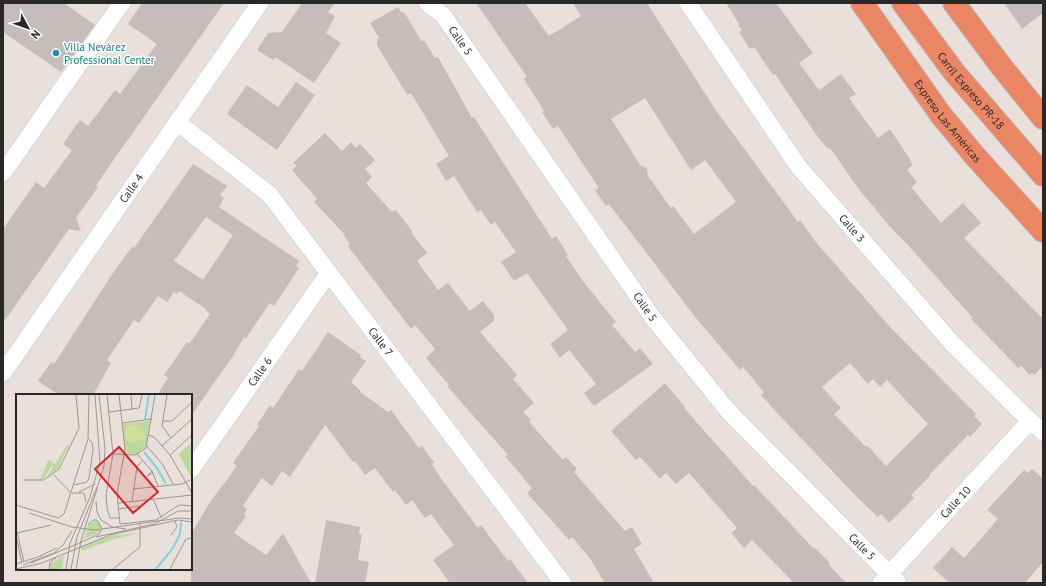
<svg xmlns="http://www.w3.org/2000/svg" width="1046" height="586" viewBox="0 0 1046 586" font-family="'PT Sans',sans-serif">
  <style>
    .building { fill: #c4bdbb; fill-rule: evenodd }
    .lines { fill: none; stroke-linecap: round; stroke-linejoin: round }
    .street-casing { stroke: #c3c8d0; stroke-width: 18 }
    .highway-casing { stroke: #bebebe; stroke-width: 24 }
    .street { stroke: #fff; stroke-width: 17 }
    .highway { stroke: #eb8664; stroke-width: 22 }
    .culture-dot { fill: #0f9aa8; stroke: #fff; stroke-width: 1.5 }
    .labels { text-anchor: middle; stroke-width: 3; stroke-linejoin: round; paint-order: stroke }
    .street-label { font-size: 11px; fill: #282828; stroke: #fff }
    .culture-label { font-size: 11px; fill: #0d838f; stroke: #fff; text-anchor: start }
    .inset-river { fill: none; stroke: #79d7df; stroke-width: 2 }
    .inset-road { fill: none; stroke: #9c9693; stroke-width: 1 }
    .view { fill: #d62828; fill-opacity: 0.15; stroke: #d62828; stroke-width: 2 }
    .inset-edge { fill: none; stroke: #282828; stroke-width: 2 }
  </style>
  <rect width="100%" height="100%" fill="#e9e0db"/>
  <!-- building -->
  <g class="building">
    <polygon points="3,3 64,3 95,25 61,72 3,32"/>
    <polygon points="142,3 224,3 103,175 96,186 98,187 76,218 81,231 69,229 3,323 3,229 36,182 44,188 72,150 63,144 80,120 88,126 115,90 120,94 157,44 128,24"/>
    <polygon points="302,3 335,3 328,12 335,16 326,33 341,43 314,83 275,57 273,60 257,50 268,33 282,32"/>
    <path d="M476 3H525L549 36 581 16 573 3H647L715 109 798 222 800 220 815 241 890 327 976 414 974 416 982 424 970 437 968 435 929 475 930 476 911 495 914 498 889 523 881 514 878 517 858 498 778 414 761 395 764 392 743 367 740 370 696 318 609 204 606 206 595 190 599 188 558 126 553 129 542 112 544 111 524 79 527 77ZM645 98 691 170 705 160 736 202 694 234 673 206 671 208 648 176 647 168 641 166 611 119ZM850 363 868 384 873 379 880 387 887 380 928 424 886 466 868 446 866 447 834 414 841 408 822 387Z"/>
    <polygon points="726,3 776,3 813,53 799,63 819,90 841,74 856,94 849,98 878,138 890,129 911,161 910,162 913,165 907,170 917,182 911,187 941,223 963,203 981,223 964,238 1043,319 1043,366 1034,375 1032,373 1030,375 1021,366 1018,368 1003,352 971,319 973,318 906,243 892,229 858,188 830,148 828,149 815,133 775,74 773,75 754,47 750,49 739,32 742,30 738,25 739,24"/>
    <polygon points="1004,3 1043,3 1043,13 1022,29"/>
    <polygon points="398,7 402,13 404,12 422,42 424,40 435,58 438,57 472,118 474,117 552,239 556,236 568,255 566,256 582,280 616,322 612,325 635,352 640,348 653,364 594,406 584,393 596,384 569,350 560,358 550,344 568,330 527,273 514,281 501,262 516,252 495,222 491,225 481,210 477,212 454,176 446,181 436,164 449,156 411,93 407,95 377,45 377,39 379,38 370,23"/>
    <polygon points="296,82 315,95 277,150 227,114 247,85 278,107"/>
    <polygon points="325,133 342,151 351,142 356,148 360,144 375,160 365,169 372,177 366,183 392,212 396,210 412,231 411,232 427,253 417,261 438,290 448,283 470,311 483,301 494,315 494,321 480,332 517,375 513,379 534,403 523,412 531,420 529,422 563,460 566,457 577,469 574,472 625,531 632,527 642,544 634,549 654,583 605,583 589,557 572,537 569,540 527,493 532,488 505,456 508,455 447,386 449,385 426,358 435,349 415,325 411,329 348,246 350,244 344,236 345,235 314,202 317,199 292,170 297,166 293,163"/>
    <path d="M193 164 227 186 220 195 224 198 219 207 299 261 296 266 299 268 274 306 270 303 246 338 244 337 233 356 191 416V395H157L168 378 164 375 187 342 189 344 210 314 205 310 206 309 179 291 177 294 174 292 167 302 158 296 139 323 134 320 107 360 111 363 93 395H59L38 381 51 362 54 364 113 273 132 247 134 248ZM206 217 233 235 203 280 174 261Z"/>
    <polygon points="328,332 361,355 360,357 366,361 351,382 361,391 360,392 388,412 391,410 419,448 422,446 434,462 432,464 440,477 478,528 481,525 508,561 510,559 528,583 450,583 433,560 454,545 431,514 425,518 412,500 406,505 395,490 393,492 375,468 365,475 355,461 353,462 325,425 290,477 282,471 272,486 262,478 243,506 247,509 244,514 246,516 234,533 266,555 283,533 311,583 191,583 191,534 210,502 237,466 233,463 259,426 257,425 270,405 273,408 299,369 302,371"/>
    <polygon points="665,383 685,407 684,408 753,486 754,485 814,549 815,548 829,562 830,566 846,583 794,583 752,540 744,548 731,533 737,528 689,473 676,484 666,473 660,479 640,457 636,460 611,431"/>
    <polygon points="1032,469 1043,479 1043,562 1025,583 950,583 933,568 952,547 964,558 998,519 987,510 1024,470 1028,473"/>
    <polygon points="326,520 360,527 359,534 362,534 358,560 369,562 365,583 315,583"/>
  </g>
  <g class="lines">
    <!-- street casing -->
    <g class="street-casing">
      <g id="street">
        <path id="s1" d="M427 3 443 15 653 318 729 412 898 583"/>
        <path id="s2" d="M688 3 798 166 951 342 1030 421 1043 432"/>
        <path id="s3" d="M177 122 270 195 563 583"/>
        <polyline points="3,173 122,3"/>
        <path id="s4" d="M3 373 260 3"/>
        <path id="s5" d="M191 470 328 274"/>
        <polyline points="112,583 122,569"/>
        <path id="s6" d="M881 583 1030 421"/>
      </g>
    </g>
    <!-- highway casing -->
    <g class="highway-casing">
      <g id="highway">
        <path id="s7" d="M862 3 941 115 974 155 1043 231"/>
        <path id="s8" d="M903 3 954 72 1043 175"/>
        <polyline points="954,3 1001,66 1043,118"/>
      </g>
    </g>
    <!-- street -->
    <use href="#street" class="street"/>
    <!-- highway -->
    <use href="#highway" class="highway"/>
  </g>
  <!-- markers -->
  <circle class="culture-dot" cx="56" cy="53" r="4"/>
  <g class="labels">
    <!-- street labels -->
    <g class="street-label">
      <text dy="4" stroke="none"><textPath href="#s1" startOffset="51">Calle 5</textPath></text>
      <text dy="4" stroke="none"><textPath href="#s8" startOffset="111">Carril Expreso PR-18</textPath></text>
      <text dy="4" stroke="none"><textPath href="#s7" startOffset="146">Expreso Las Américas</textPath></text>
      <text dy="4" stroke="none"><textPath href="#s4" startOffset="225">Calle 4</textPath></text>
      <text dy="4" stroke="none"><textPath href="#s2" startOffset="279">Calle 3</textPath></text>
      <text dy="4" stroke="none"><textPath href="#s1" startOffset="375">Calle 5</textPath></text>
      <text dy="4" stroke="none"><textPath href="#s3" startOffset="302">Calle 7</textPath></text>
      <text dy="4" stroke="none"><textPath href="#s5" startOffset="120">Calle 6</textPath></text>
      <text dy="4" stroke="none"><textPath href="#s6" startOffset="110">Calle 10</textPath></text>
      <text dy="4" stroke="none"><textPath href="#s1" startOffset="699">Calle 5</textPath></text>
    </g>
    <!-- culture labels -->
    <g class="culture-label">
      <text x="64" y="51">Villa Nevárez<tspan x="64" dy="13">Professional Center</tspan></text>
    </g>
  </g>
  <!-- overview -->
  <g transform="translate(16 394)">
    <rect width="176" height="176" fill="#e9e0db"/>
    <path d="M134 27 130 52 127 56 121 60H109L107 30ZM176 48V85L163 60ZM51 51H53L42 74 29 85 37 73 36 71 28 85 24 86 32 66 39 70ZM78 127 84 129V138L68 145 72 132ZM123 139 96 146 65 157 66 152 94 142ZM48 161 46 175H33L34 170Z" fill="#bdd99d"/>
    <path d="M111 30 123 32 130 44 113 49 109 41Z" fill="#cfe09a"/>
    <path class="inset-river" d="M129 25 133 1M128 58 141 74 150 90M140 175 157 154 164 140 165 128"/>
    <path class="inset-road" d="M91 1 97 60 90 101 91 114 94 124H103M103 1 109 55 101 100 104 130 140 126 163 111 176 112M115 1 116 16M151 1 146 32 155 44M93 18 123 14 126 1M147 27H156L176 8M106 29 136 25M133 41 138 43 154 61 176 99M131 52 147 71 157 90M146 52 176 25M97 60 119 61 130 54 139 1M121 60 136 77 142 92M154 61 176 41M136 77 131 82 137 79M38 81 55 99M7 86H28L43 75 63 34 60 1M58 91 71 88 73 84 77 56 76 48 72 45M117 95 166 90 174 86M63 98 79 90M56 99H68L70 108M137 105 145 123M80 107 81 118 85 126 96 133 110 135M116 107 121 73 127 66M102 109 176 101M0 111 42 124 48 120 72 45 73 1M102 115 125 112M13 119 56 133 79 136 163 124 176 125M0 134 8 168M176 134V152M1 139 35 131M155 141 161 133 159 127M0 142 6 169M80 143 138 130 162 117H176M66 148 83 140 86 135 81 126H77L72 131M24 162 41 154M15 169 66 148M0 170 25 162M7 171 38 159 47 151 56 137M0 175 26 169 94 141 162 126 176 128M33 175 34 168 40 164M50 175 54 149 74 103 84 68 79 1M55 175 61 143 81 93M60 175 65 147 88 72 89 54 83 1M97 175 124 153V129M154 175 170 145 175 144"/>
    <path class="view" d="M103 53 142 98 117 119 79 75Z"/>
    <rect width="176" height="176" class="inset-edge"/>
  </g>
  <!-- border -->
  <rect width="1046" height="586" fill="none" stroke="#282828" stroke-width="8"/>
  <!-- north arrow -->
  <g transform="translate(28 28) rotate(131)" stroke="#ffffff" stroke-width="3" paint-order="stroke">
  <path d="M0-3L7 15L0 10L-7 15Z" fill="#282828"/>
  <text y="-6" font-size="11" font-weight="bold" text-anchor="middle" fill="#282828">N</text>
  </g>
</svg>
